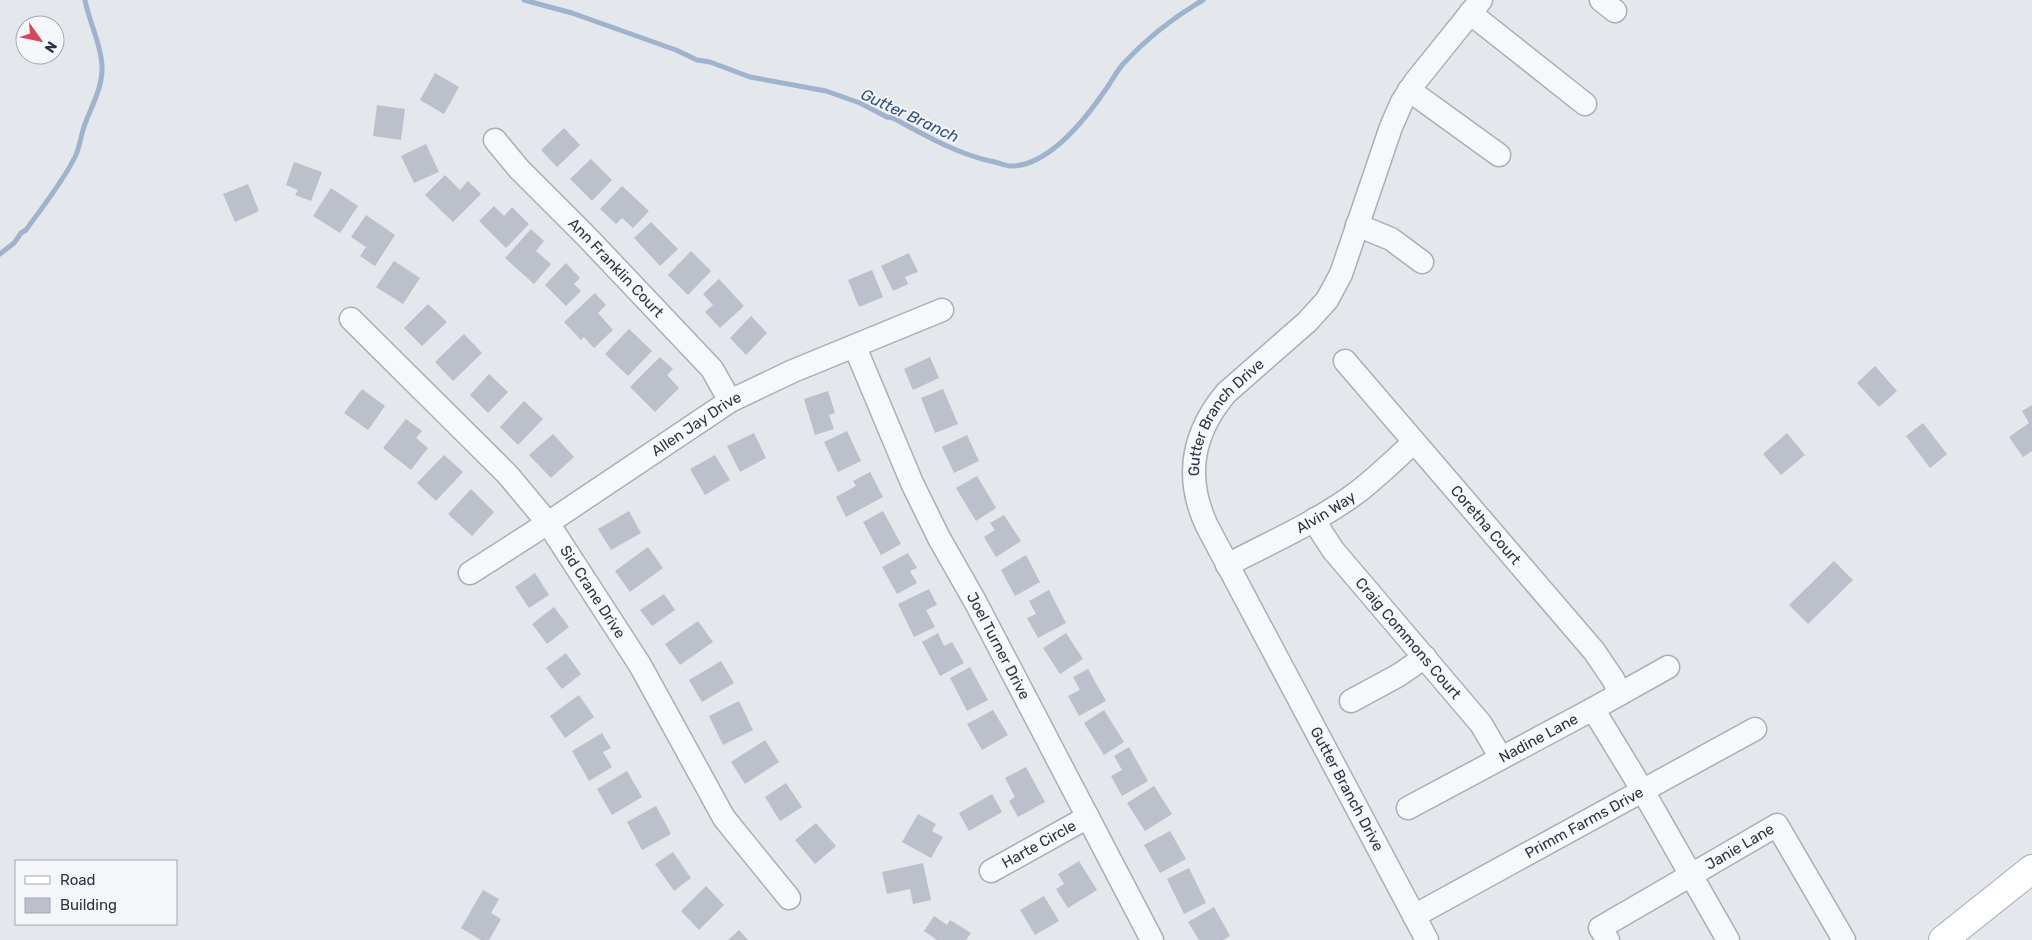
<svg xmlns="http://www.w3.org/2000/svg" width="2032" height="940" viewBox="0 0 2032 940" font-family="Rubik,sans-serif">
  <style>
    .lines { fill: none; stroke-linecap: round; stroke-linejoin: round }
    .stream { stroke: #9fb4cc; stroke-width: 5 }
    .building { fill: #bbc0ca }
    .minor-casing { stroke: #a9aeb7; stroke-width: 25 }
    .major-casing { stroke: #a3abb8; stroke-width: 30 }
    .minor { stroke: #f7f8fa; stroke-width: 22 }
    .major { stroke: #fff; stroke-width: 28 }
    .labels { text-anchor: middle; stroke-width: 4; stroke-linejoin: round; paint-order: stroke }
    .street-label { font-size: 15px; fill: #2b3445; stroke: #f4f6f9 }
    .water-label { font-size: 16px; font-style: italic; fill: #34527a; stroke: #f4f6f9 }
  </style>
  <rect width="100%" height="100%" fill="#e4e7ec"/>
  <g class="lines">
    <!-- stream -->
    <g class="stream">
      <path d="M524 0 572 13 676 50 697 60 710 62 750 77 826 91 860 103 887 117 893 118C925 135 955 153 990 161 998 162 1006 167 1015 166 1052 162 1087 117 1106 89 1112 81 1116 72 1123 64 1146 39 1174 17 1203 0"/>
      <path d="M0 254 14 243 21 233 26 230C43 206 62 183 75 157 80 147 81 134 85 124 92 105 103 87 102 66 101 43 89 22 85 0"/>
    </g>
  </g>
  <!-- building -->
  <g class="building">
    <polygon points="435,73 459,87 444,114 420,100"/>
    <polygon points="377,105 405,109 401,140 373,136"/>
    <polygon points="564,128 580,145 557,167 541,150"/>
    <polygon points="426,144 439,172 414,183 401,156"/>
    <polygon points="591,159 612,180 592,201 570,179"/>
    <polygon points="294,162 322,172 311,201 295,195 298,190 286,185"/>
    <polygon points="445,175 460,190 468,181 481,194 453,222 425,195"/>
    <polygon points="248,184 259,211 235,222 223,194"/>
    <polygon points="622,186 649,211 633,228 622,218 616,224 600,209"/>
    <polygon points="331,188 358,206 340,233 313,216"/>
    <polygon points="494,206 504,216 512,207 529,224 506,248 479,221"/>
    <polygon points="366,215 395,235 375,266 360,256 366,247 351,237"/>
    <polygon points="651,222 678,249 660,266 634,238"/>
    <polygon points="531,229 544,241 536,251 551,264 534,284 505,258"/>
    <polygon points="691,251 711,271 688,295 668,275"/>
    <polygon points="909,253 918,272 905,277 908,284 893,291 881,266"/>
    <polygon points="394,261 420,278 403,304 376,287"/>
    <polygon points="566,263 580,278 574,284 581,291 566,306 545,285"/>
    <polygon points="872,270 883,297 859,307 848,280"/>
    <polygon points="719,279 744,306 720,328 705,312 713,305 703,294"/>
    <polygon points="595,293 606,305 598,313 613,330 594,348 584,337 581,340 564,322"/>
    <polygon points="428,304 447,322 422,346 404,328"/>
    <polygon points="751,316 767,333 746,355 730,338"/>
    <polygon points="629,329 652,351 628,376 605,354"/>
    <polygon points="464,334 482,353 453,381 435,362"/>
    <polygon points="660,357 673,369 667,375 679,388 655,412 630,387"/>
    <polygon points="930,357 939,378 913,390 904,369"/>
    <polygon points="1875,366 1897,391 1879,407 1857,383"/>
    <polygon points="489,374 508,392 488,413 470,395"/>
    <polygon points="362,389 385,406 368,430 344,413"/>
    <polygon points="943,389 958,424 935,433 921,398"/>
    <polygon points="828,391 835,413 829,415 834,429 815,435 804,399"/>
    <polygon points="524,401 543,419 518,445 500,427"/>
    <polygon points="2032,405 2032,451 2023,457 2009,437 2029,423 2022,411"/>
    <polygon points="406,419 422,431 416,438 428,448 411,470 383,448"/>
    <polygon points="1923,423 1947,454 1930,468 1906,436"/>
    <polygon points="847,431 861,461 838,472 824,442"/>
    <polygon points="754,433 766,458 740,472 727,446"/>
    <polygon points="1787,433 1805,455 1781,475 1763,454"/>
    <polygon points="553,434 574,457 551,478 529,455"/>
    <polygon points="967,435 979,461 954,473 942,447"/>
    <polygon points="444,455 463,472 436,501 417,483"/>
    <polygon points="715,455 730,480 705,495 690,469"/>
    <polygon points="870,472 883,497 846,517 836,497 856,486 853,481"/>
    <polygon points="977,476 996,508 976,521 956,488"/>
    <polygon points="471,489 494,512 472,536 448,514"/>
    <polygon points="629,511 641,533 611,550 598,529"/>
    <polygon points="883,511 901,544 881,555 863,522"/>
    <polygon points="1004,515 1021,541 996,557 984,537 995,530 990,523"/>
    <polygon points="648,547 663,568 630,592 615,571"/>
    <polygon points="908,553 917,568 910,571 917,583 897,594 882,567"/>
    <polygon points="1026,555 1040,582 1015,596 1001,570"/>
    <polygon points="1834,561 1853,580 1808,624 1789,605"/>
    <polygon points="535,573 549,595 529,608 515,587"/>
    <polygon points="929,589 937,605 926,610 935,627 914,637 898,604"/>
    <polygon points="1049,590 1066,623 1038,638 1027,618 1036,614 1029,601"/>
    <polygon points="664,594 675,610 652,626 640,610"/>
    <polygon points="554,607 569,627 547,644 532,624"/>
    <polygon points="698,621 713,642 680,665 665,644"/>
    <polygon points="938,633 944,646 952,642 964,663 940,676 922,642"/>
    <polygon points="1066,633 1083,659 1060,674 1043,648"/>
    <polygon points="566,653 581,674 562,689 546,668"/>
    <polygon points="721,661 734,683 702,702 689,680"/>
    <polygon points="970,667 988,700 967,711 950,678"/>
    <polygon points="1088,669 1106,701 1079,716 1068,696 1080,690 1073,677"/>
    <polygon points="579,695 594,717 565,738 550,716"/>
    <polygon points="739,701 753,730 723,745 709,716"/>
    <polygon points="993,710 1008,735 982,750 967,724"/>
    <polygon points="1104,710 1124,742 1104,755 1084,723"/>
    <polygon points="602,733 611,748 603,752 612,767 589,781 572,751"/>
    <polygon points="765,740 779,762 745,784 731,762"/>
    <polygon points="1129,747 1148,781 1122,796 1111,776 1122,770 1114,756"/>
    <polygon points="1026,767 1045,802 1018,817 1009,801 1015,797 1005,778"/>
    <polygon points="627,771 642,797 612,815 597,789"/>
    <polygon points="786,783 802,807 780,821 765,797"/>
    <polygon points="1154,786 1172,814 1145,831 1127,803"/>
    <polygon points="992,794 1002,812 969,831 959,813"/>
    <polygon points="656,806 671,834 642,850 627,822"/>
    <polygon points="918,814 936,824 932,831 943,837 931,858 902,842"/>
    <polygon points="816,823 836,846 815,864 795,840"/>
    <polygon points="1170,831 1186,859 1160,873 1144,845"/>
    <polygon points="673,852 691,878 674,891 655,864"/>
    <polygon points="1079,861 1097,890 1068,908 1056,889 1064,884 1058,874"/>
    <polygon points="923,863 931,900 913,904 910,889 887,894 882,872"/>
    <polygon points="1189,868 1206,903 1184,914 1167,879"/>
    <polygon points="706,886 724,905 699,930 681,911"/>
    <polygon points="483,890 499,899 491,913 501,919 489,940 481,940 461,928"/>
    <polygon points="1044,896 1059,921 1035,935 1020,910"/>
    <polygon points="1214,907 1230,936 1223,940 1199,940 1188,922"/>
    <polygon points="934,916 947,925 950,920 971,933 966,940 937,940 924,931"/>
    <polygon points="739,930 748,940 728,940"/>
  </g>
  <g class="lines">
    <!-- minor casing -->
    <g class="minor-casing">
      <g id="minor">
        <polyline points="1601,0 1615,11"/>
        <polyline points="1470,13 1585,104"/>
        <polyline points="1409,90 1499,155"/>
        <path id="s1" d="M495 140 519 169 587 237 712 369 730 401"/>
        <polyline points="1357,225 1391,239 1422,262"/>
        <path id="s2" d="M351 319 508 475 548 523 640 665 724 818 789 898"/>
        <path id="s3" d="M855 347 912 483 939 538 976 603 1152 940"/>
        <path id="s4" d="M1345 361 1594 651 1613 679 1620 694"/>
        <path id="s5" d="M1315 519 1320 530 1333 550 1481 724 1501 758"/>
        <path id="s6" d="M1227 565C1272 542 1319 521 1359 491 1378 476 1396 459 1414 442"/>
        <path id="s7" d="M470 573 548 523 730 401 793 371 942 310"/>
        <polyline points="1351,701 1399,675 1425,657"/>
        <polyline points="1593,709 1643,791 1728,940"/>
        <path id="s8" d="M1408 808 1593 709 1668 667"/>
        <path id="s9" d="M991 871 1088 817"/>
        <path id="s10" d="M1414 916 1755 729"/>
        <path id="s11" d="M1427 940 1207 526C1184 477 1192 434 1226 393L1307 322 1327 300 1341 274 1391 127 1402 102 1415 82 1481 0"/>
        <path id="s12" d="M1608 940 1600 928 1777 825 1844 940"/>
      </g>
    </g>
    <!-- major casing -->
    <g class="major-casing">
      <polyline id="major" points="1943,940 2032,869"/>
    </g>
    <!-- minor -->
    <use href="#minor" class="minor"/>
    <!-- major -->
    <use href="#major" class="major"/>
  </g>
  <g class="labels">
    <!-- street labels -->
    <g class="street-label">
      <text dy="5" stroke="none"><textPath href="#s1" startOffset="176">Ann Franklin Court</textPath></text>
      <text dy="5" stroke="none"><textPath href="#s11" startOffset="590">Gutter Branch Drive</textPath></text>
      <text dy="5" stroke="none"><textPath href="#s7" startOffset="271">Allen Jay Drive</textPath></text>
      <text dy="5" stroke="none"><textPath href="#s6" startOffset="112">Alvin Way</textPath></text>
      <text dy="5" stroke="none"><textPath href="#s4" startOffset="216">Coretha Court</textPath></text>
      <text dy="5" stroke="none"><textPath href="#s2" startOffset="366">Sid Crane Drive</textPath></text>
      <text dy="5" stroke="none"><textPath href="#s5" startOffset="152">Craig Commons Court</textPath></text>
      <text dy="5" stroke="none"><textPath href="#s3" startOffset="332">Joel Turner Drive</textPath></text>
      <text dy="5" stroke="none"><textPath href="#s8" startOffset="148">Nadine Lane</textPath></text>
      <text transform="translate(1347 789) rotate(62)" y="5">Gutter Branch Drive</text>
      <text dy="5" stroke="none"><textPath href="#s10" startOffset="194">Primm Farms Drive</textPath></text>
      <text dy="5" stroke="none"><textPath href="#s9" startOffset="55">Harte Circle</textPath></text>
      <text dy="5" stroke="none"><textPath href="#s12" startOffset="176">Janie Lane</textPath></text>
    </g>
    <!-- water labels -->
    <g class="water-label">
      <text transform="translate(910 115) rotate(25)" y="6">Gutter Branch</text>
    </g>
  </g>
  <!-- legend -->
  <rect x="15" y="860" width="162" height="65" fill="#f4f6f9" stroke="#a4a8b1"/>
  <rect x="25" y="876" width="25" height="8" fill="#ffffff" stroke="#a4a8b1"/>
  <text x="60" y="885" font-size="15" fill="#2b3445">Road</text>
  <rect x="25" y="898" width="25" height="15" fill="#bbc0ca" stroke="#a4a8b1"/>
  <text x="60" y="910" font-size="15" fill="#2b3445">Building</text>
  <!-- north arrow -->
  <g transform="translate(40 40) rotate(123)"><circle r="24" fill="#f4f6f9" stroke="#a4a8b1"/>
  <path d="M0-4L9 19L0 12L-9 19Z" fill="#d1495b"/>
  <text y="-8" font-size="14" font-weight="bold" text-anchor="middle" fill="#2b3445">N</text>
  </g>
</svg>
